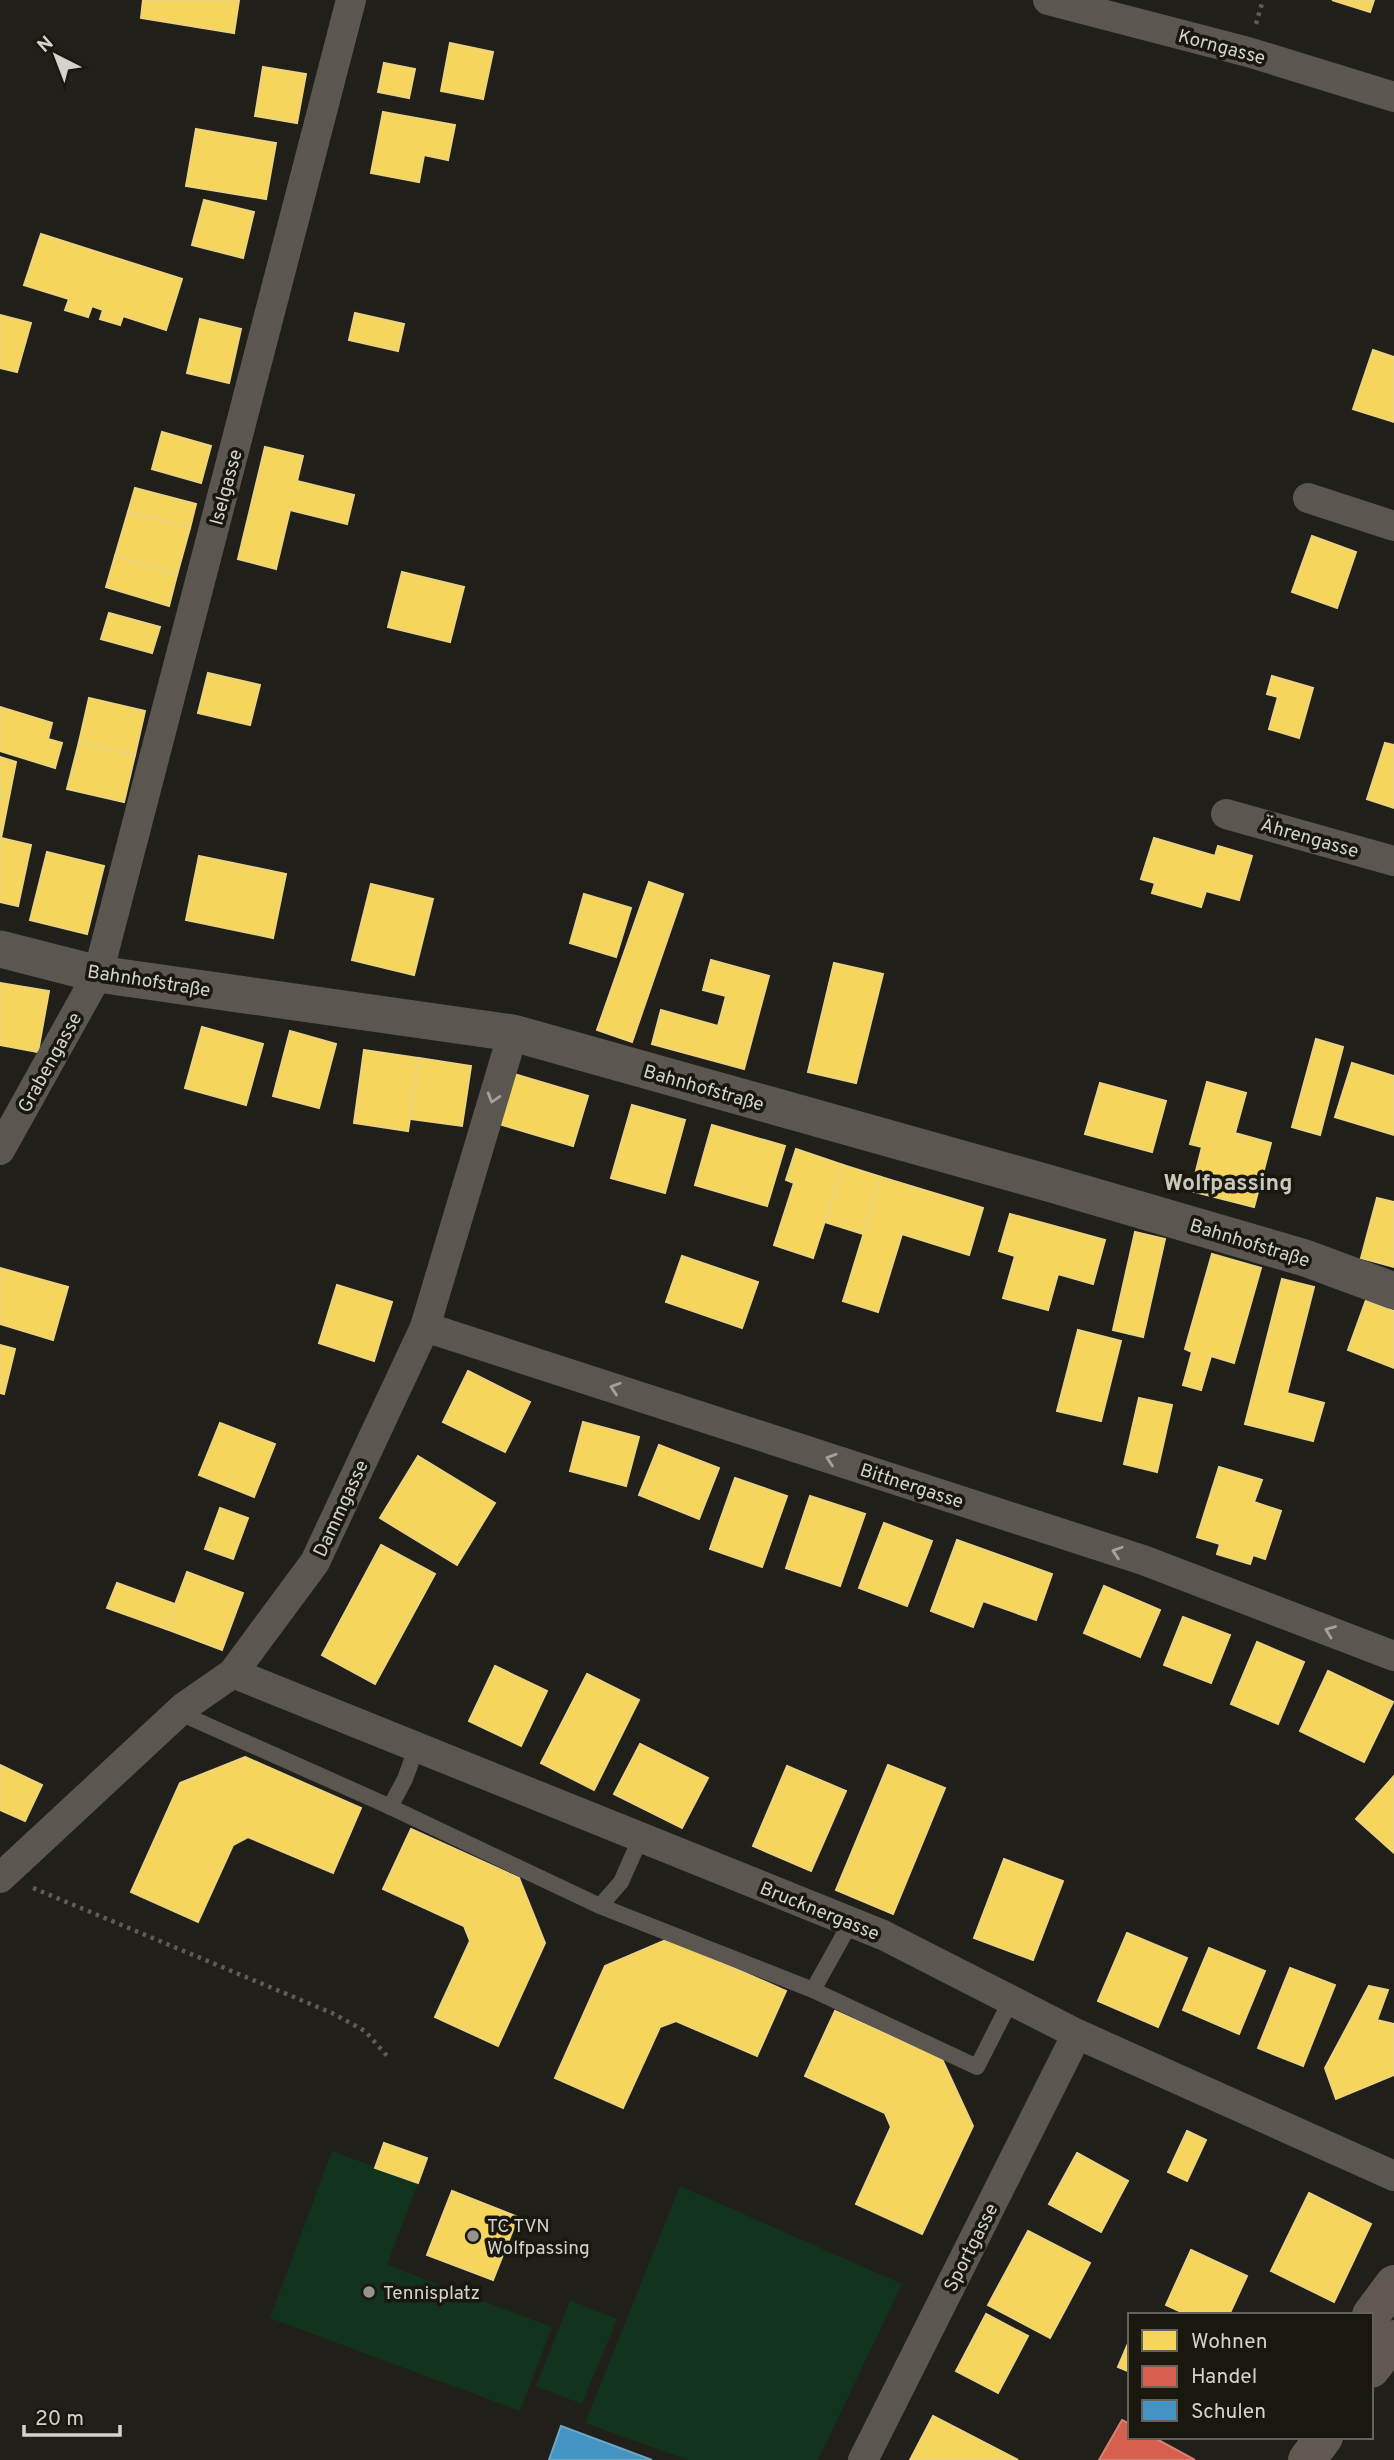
<svg xmlns="http://www.w3.org/2000/svg" width="1394" height="2460" viewBox="0 0 1394 2460" font-family="Overpass,sans-serif">
  <style>
    .green { fill: #12331b }
    .homes { fill: #f6d55c; stroke: #ecd47e; stroke-width: 2 }
    .shops { fill: #d6604d; stroke: #d58273; stroke-width: 2 }
    .schools { fill: #4393c3; stroke: #6ea6c6; stroke-width: 2 }
    .lines { fill: none; stroke-linecap: round; stroke-linejoin: round }
    .path { stroke: #615b56; stroke-width: 4.5; stroke-dasharray: 3.5 5; stroke-linecap: butt }
    .service { stroke: #5c5651; stroke-width: 16 }
    .minor { stroke: #5c5651; stroke-width: 30 }
    .tertiary { stroke: #5c5651; stroke-width: 37 }
    .secondary { stroke: #605851; stroke-width: 38 }
    .oneway { stroke: #a4a09b }
    .poi-dot { fill: #95938e; stroke: #1a180e; stroke-width: 2.5 }
    .labels { text-anchor: middle; stroke-width: 7; stroke-linejoin: round; paint-order: stroke }
    .street-label { font-size: 19px; fill: #d4d2cc; stroke: #1a180e }
    .poi-label { font-size: 19px; fill: #d4d2cc; stroke: #1a180e; text-anchor: start }
    .quarter-label { font-size: 23px; font-weight: bold; fill: #cac8bb; stroke: #1a180e }
  </style>
  <rect width="100%" height="100%" fill="#201f1a"/>
  <!-- green -->
  <g class="green">
    <polygon points="332,2151 418,2183 387,2265 552,2327 520,2411 270,2318"/>
    <polygon points="680,2186 902,2284 818,2460 688,2460 585,2423"/>
    <polygon points="570,2300 617,2319 582,2404 536,2386"/>
  </g>
  <!-- homes -->
  <g class="homes">
    <polygon points="143,0 239,0 234,33 141,18"/>
    <polygon points="1332,0 1374,0 1370,12"/>
    <polygon points="450,43 493,52 483,99 441,91"/>
    <polygon points="384,63 415,69 409,98 378,92"/>
    <polygon points="263,67 306,74 297,123 255,116"/>
    <polygon points="383,112 455,125 448,160 424,155 419,182 371,173"/>
    <polygon points="196,129 276,143 266,199 186,186"/>
    <polygon points="204,200 254,212 243,258 192,245"/>
    <polygon points="41,234 182,279 166,330 123,316 120,325 100,319 103,310 92,306 88,317 65,310 69,299 24,285"/>
    <polygon points="355,313 404,324 398,351 349,340"/>
    <polygon points="0,315 31,323 17,372 0,368"/>
    <polygon points="200,319 241,329 229,383 187,373"/>
    <polygon points="1373,350 1394,357 1394,422 1353,409"/>
    <polygon points="162,432 211,446 201,483 152,469"/>
    <polygon points="265,447 303,456 297,481 354,495 347,524 290,510 276,569 238,559"/>
    <polygon points="135,488 196,504 190,528 128,512"/>
    <polygon points="128,512 190,528 177,575 115,556"/>
    <polygon points="1312,536 1356,552 1337,608 1292,592"/>
    <polygon points="115,556 177,575 169,606 106,587"/>
    <polygon points="402,572 464,587 450,642 388,627"/>
    <polygon points="109,613 160,627 152,653 101,639"/>
    <polygon points="208,673 260,685 250,725 198,713"/>
    <polygon points="1272,676 1313,688 1299,738 1269,729 1278,697 1267,694"/>
    <polygon points="89,698 145,711 135,755 79,742"/>
    <polygon points="0,707 52,723 48,739 62,743 55,768 0,751"/>
    <polygon points="79,742 135,755 124,802 67,789"/>
    <polygon points="1385,743 1394,745 1394,808 1367,799"/>
    <polygon points="0,757 16,762 1,838 31,845 18,906 0,902"/>
    <polygon points="1154,838 1215,856 1218,846 1252,856 1239,900 1206,891 1201,907 1152,893 1155,883 1141,879"/>
    <polygon points="47,852 104,866 87,934 30,920"/>
    <polygon points="199,856 286,874 273,938 186,920"/>
    <polygon points="649,882 683,894 632,1042 597,1030"/>
    <polygon points="371,884 433,899 414,975 352,960"/>
    <polygon points="584,894 631,908 616,957 570,943"/>
    <polygon points="711,960 769,976 744,1069 652,1044 661,1010 718,1026 726,996 703,990"/>
    <polygon points="834,963 883,974 856,1083 808,1072"/>
    <polygon points="0,983 49,991 38,1052 0,1045"/>
    <polygon points="202,1027 263,1044 246,1105 185,1088"/>
    <polygon points="290,1031 336,1044 319,1108 273,1096"/>
    <polygon points="1316,1039 1343,1047 1320,1135 1292,1127"/>
    <polygon points="364,1050 419,1058 408,1131 354,1123"/>
    <polygon points="419,1058 471,1066 462,1126 410,1119"/>
    <polygon points="1352,1063 1394,1076 1394,1135 1335,1117"/>
    <polygon points="514,1074 588,1096 573,1146 499,1124"/>
    <polygon points="1207,1082 1246,1093 1235,1133 1271,1143 1254,1207 1191,1191 1202,1147 1190,1144"/>
    <polygon points="1100,1083 1166,1101 1152,1152 1085,1134"/>
    <polygon points="632,1105 685,1120 665,1193 611,1178"/>
    <polygon points="712,1125 785,1146 767,1206 695,1185"/>
    <polygon points="796,1149 843,1165 813,1258 774,1245 794,1183 786,1180"/>
    <polygon points="843,1165 881,1177 863,1234 825,1222"/>
    <polygon points="881,1177 983,1208 969,1255 902,1234 878,1312 843,1301"/>
    <polygon points="1377,1198 1394,1202 1394,1267 1361,1258"/>
    <polygon points="1010,1214 1105,1240 1093,1284 1058,1274 1048,1310 1003,1298 1015,1256 999,1251"/>
    <polygon points="1135,1232 1165,1239 1143,1337 1113,1330"/>
    <polygon points="1212,1254 1261,1268 1234,1363 1211,1356 1201,1390 1183,1385 1192,1352 1185,1349"/>
    <polygon points="682,1256 758,1282 742,1328 666,1302"/>
    <polygon points="0,1268 68,1287 53,1340 0,1324"/>
    <polygon points="1282,1279 1314,1287 1287,1393 1324,1403 1313,1441 1245,1424"/>
    <polygon points="337,1285 392,1302 374,1361 319,1343"/>
    <polygon points="1366,1300 1394,1311 1394,1368 1348,1350"/>
    <polygon points="1078,1330 1121,1341 1101,1421 1057,1411"/>
    <polygon points="0,1345 15,1349 4,1394 0,1393"/>
    <polygon points="468,1371 530,1402 505,1452 443,1422"/>
    <polygon points="1139,1398 1172,1405 1157,1472 1124,1464"/>
    <polygon points="583,1422 639,1437 626,1486 570,1471"/>
    <polygon points="220,1423 275,1444 254,1497 199,1475"/>
    <polygon points="659,1445 719,1468 699,1519 639,1495"/>
    <polygon points="418,1456 495,1503 457,1565 380,1518"/>
    <polygon points="1219,1467 1262,1480 1254,1502 1281,1511 1265,1559 1253,1555 1250,1564 1217,1554 1220,1544 1197,1537"/>
    <polygon points="735,1478 787,1496 762,1567 710,1549"/>
    <polygon points="810,1496 865,1514 840,1586 786,1568"/>
    <polygon points="220,1508 248,1518 233,1559 205,1549"/>
    <polygon points="884,1523 932,1541 907,1606 859,1588"/>
    <polygon points="957,1540 1052,1574 1036,1620 983,1601 973,1627 931,1611"/>
    <polygon points="381,1545 435,1574 375,1684 322,1655"/>
    <polygon points="187,1572 243,1593 222,1650 166,1629"/>
    <polygon points="117,1583 175,1604 166,1629 107,1608"/>
    <polygon points="1104,1586 1160,1610 1140,1657 1084,1633"/>
    <polygon points="1183,1617 1230,1635 1211,1683 1164,1665"/>
    <polygon points="1257,1642 1304,1662 1278,1724 1231,1704"/>
    <polygon points="495,1666 547,1691 521,1746 469,1721"/>
    <polygon points="1328,1671 1393,1702 1364,1762 1300,1731"/>
    <polygon points="587,1674 639,1700 594,1790 541,1763"/>
    <polygon points="640,1744 708,1778 682,1828 614,1794"/>
    <polygon points="245,1757 361,1808 333,1873 248,1837 233,1845 198,1922 131,1892 180,1783"/>
    <polygon points="0,1765 42,1785 25,1821 0,1810"/>
    <polygon points="888,1765 945,1788 893,1914 836,1890"/>
    <polygon points="787,1766 846,1791 811,1871 753,1846"/>
    <polygon points="1394,1776 1394,1853 1356,1819"/>
    <polygon points="411,1829 519,1878 545,1943 498,2046 435,2017 470,1941 464,1926 383,1889"/>
    <polygon points="1004,1859 1063,1881 1033,1960 974,1938"/>
    <polygon points="1127,1933 1187,1958 1158,2027 1098,2001"/>
    <polygon points="668,1939 786,1991 757,2056 676,2021 660,2027 623,2108 555,2078 605,1966"/>
    <polygon points="1209,1948 1265,1971 1239,2034 1183,2010"/>
    <polygon points="1290,1968 1335,1985 1303,2066 1258,2048"/>
    <polygon points="1369,1986 1388,1990 1377,2020 1394,2024 1394,2075 1336,2099 1325,2068"/>
    <polygon points="835,2011 942,2059 973,2126 922,2234 856,2204 891,2127 885,2113 805,2076"/>
    <polygon points="1187,2131 1206,2140 1187,2181 1168,2172"/>
    <polygon points="384,2143 427,2158 418,2183 375,2168"/>
    <polygon points="1077,2153 1128,2181 1101,2232 1049,2204"/>
    <polygon points="452,2191 518,2217 493,2280 427,2255"/>
    <polygon points="1309,2193 1371,2224 1334,2302 1271,2271"/>
    <polygon points="1028,2231 1090,2263 1050,2338 988,2305"/>
    <polygon points="1191,2250 1247,2276 1229,2315 1188,2315 1166,2305"/>
    <polygon points="986,2314 1028,2336 998,2393 956,2371"/>
    <polygon points="1130,2339 1130,2372 1118,2367"/>
    <polygon points="933,2416 1018,2460 910,2460"/>
  </g>
  <!-- shops -->
  <polygon class="shops" points="1122,2420 1130,2424 1130,2437 1153,2437 1195,2460 1099,2460"/>
  <!-- schools -->
  <polygon class="schools" points="561,2426 652,2460 549,2460"/>
  <g class="lines">
    <!-- path -->
    <g class="path">
      <polyline points="1256,24 1263,0"/>
      <polyline points="33,1888 332,2013 365,2031 388,2057"/>
    </g>
    <!-- service -->
    <g class="service">
      <polyline points="184,1707 191,1718 384,1804 600,1906 813,1990 977,2067 1011,2000"/>
      <polyline points="390,1807 405,1779 417,1746"/>
      <polyline points="600,1906 621,1882 641,1837"/>
      <polyline points="813,1990 851,1922"/>
    </g>
    <!-- minor -->
    <g class="minor">
      <polyline points="1048,0 1248,52 1394,97"/>
      <polyline points="1308,498 1394,526"/>
      <polyline points="1226,814 1394,861"/>
      <polyline points="0,1150 98,974 351,0"/>
      <polyline points="425,1327 1143,1560 1394,1656"/>
      <polyline points="233,1673 883,1935 1077,2034 1394,2176"/>
      <polyline points="0,1878 184,1707 233,1673 315,1562 425,1327 513,1033"/>
      <polyline points="863,2460 1077,2034"/>
    </g>
    <!-- tertiary -->
    <polyline class="tertiary" points="0,949 98,974 513,1033 1048,1183 1305,1258 1394,1291"/>
    <!-- secondary -->
    <g class="secondary">
      <polyline points="1371,2315 1394,2284"/>
      <polyline points="1371,2369 1394,2339"/>
      <polyline points="1307,2460 1324,2437"/>
    </g>
  </g>
  <!-- one-way arrows -->
  <defs><path id="oneway-chevron" d="M-2-3.5L2.5 0L-2 3.5" fill="none" stroke-width="1.6" stroke-linecap="round" stroke-linejoin="round" transform="scale(1.75)"/></defs>
  <g class="oneway">
    <use href="#oneway-chevron" transform="translate(493 1098) rotate(107)"/>
    <use href="#oneway-chevron" transform="translate(615 1388) rotate(-162)"/>
    <use href="#oneway-chevron" transform="translate(831 1459) rotate(-162)"/>
    <use href="#oneway-chevron" transform="translate(1117 1552) rotate(-162)"/>
    <use href="#oneway-chevron" transform="translate(1330 1631) rotate(-159)"/>
  </g>
  <!-- markers -->
  <g class="poi-dot">
    <circle cx="473" cy="2236" r="7"/>
    <circle cx="369" cy="2292" r="7"/>
  </g>
  <g class="labels">
    <!-- street labels -->
    <g class="street-label">
      <text transform="translate(1222 46) rotate(15)" y="7">Korngasse</text>
      <text transform="translate(225 487) rotate(-75)" y="7">Iselgasse</text>
      <text transform="translate(1310 837) rotate(16)" y="7">Ährengasse</text>
      <text transform="translate(149 980) rotate(9)" y="7">Bahnhofstraße</text>
      <text transform="translate(49 1062) rotate(-61)" y="7">Grabengasse</text>
      <text transform="translate(704 1087) rotate(16)" y="7">Bahnhofstraße</text>
      <text transform="translate(1250 1242) rotate(17)" y="7">Bahnhofstraße</text>
      <text transform="translate(912 1485) rotate(18)" y="7">Bittnergasse</text>
      <text transform="translate(340 1508) rotate(-65)" y="7">Dammgasse</text>
      <text transform="translate(820 1910) rotate(22)" y="7">Brucknergasse</text>
      <text transform="translate(970 2247) rotate(-63)" y="7">Sportgasse</text>
    </g>
    <!-- poi labels -->
    <g class="poi-label">
      <text x="487" y="2232">TC TVN<tspan x="487" dy="22">Wolfpassing</tspan></text>
      <text x="383" y="2299">Tennisplatz</text>
    </g>
    <!-- quarter labels -->
    <g class="quarter-label">
      <text x="1228" y="1190">Wolfpassing</text>
    </g>
  </g>
  <!-- legend -->
  <rect x="1128" y="2313" width="245" height="126" fill="#1a180e" stroke="#64625a" stroke-width="2"/>
  <rect x="1142" y="2330" width="35" height="21" fill="#f6d55c" stroke="#64625a" stroke-width="2"/>
  <text x="1191" y="2348" font-size="21" fill="#d4d2cc">Wohnen</text>
  <rect x="1142" y="2366" width="35" height="21" fill="#d6604d" stroke="#64625a" stroke-width="2"/>
  <text x="1191" y="2383" font-size="21" fill="#d4d2cc">Handel</text>
  <rect x="1142" y="2400" width="35" height="21" fill="#4393c3" stroke="#64625a" stroke-width="2"/>
  <text x="1191" y="2418" font-size="21" fill="#d4d2cc">Schulen</text>
  <!-- north arrow -->
  <g transform="translate(56 56) rotate(318)" stroke="#1a180e" stroke-width="5" paint-order="stroke">
  <path d="M0-5L12 26L0 18L-12 26Z" fill="#d4d2cc"/>
  <text y="-10" font-size="19" font-weight="bold" text-anchor="middle" fill="#d4d2cc">N</text>
  </g>
  <!-- scale -->
  <path d="M24 2425v10h96v-10" fill="none" stroke="#d4d2cc" stroke-width="3.5"/>
  <text x="35" y="2425" font-size="21" fill="#d4d2cc" stroke="#1a180e" stroke-width="5" paint-order="stroke">20 m</text>
</svg>
